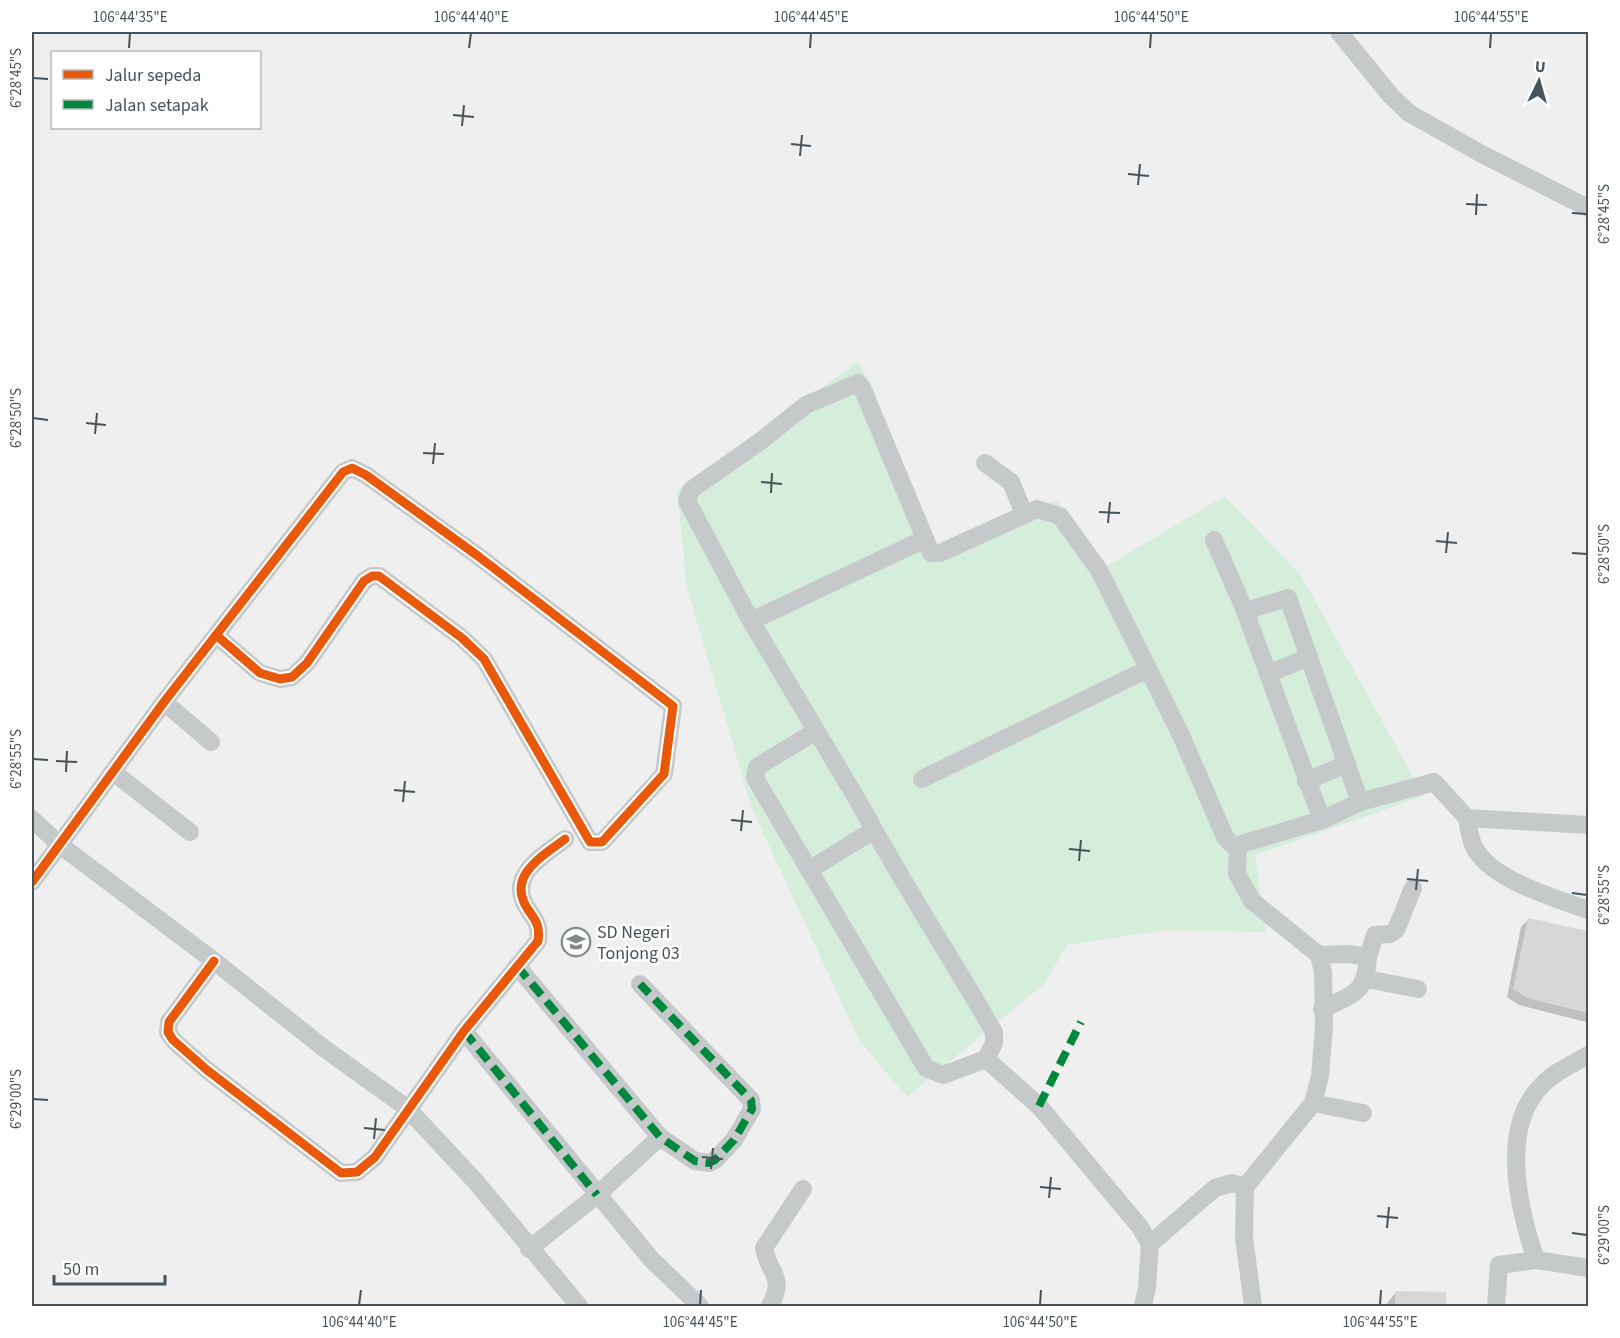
<svg xmlns="http://www.w3.org/2000/svg" width="1620" height="1338" viewBox="0 0 1620 1338" font-family="'Source Sans 3',sans-serif">
  <style>
    .green { fill: #d5eddb }
    .shadow { fill: #0003 }
    .building { fill: #d7d7d8 }
    .lines { fill: none; stroke-linecap: round; stroke-linejoin: round }
    .minor { stroke: #c6c9ca; stroke-width: 18 }
    .quiet { stroke: #00873e; stroke-width: 8; stroke-dasharray: 15 8; stroke-linecap: butt }
    .cycleway-casing { stroke: #fff; stroke-width: 13 }
    .cycleway { stroke: #e8590c; stroke-width: 9 }
    .ticks { fill: none; stroke: #475359; stroke-width: 2 }
    .labels { text-anchor: middle; stroke-width: 5; stroke-linejoin: round; paint-order: stroke }
    .poi-label { font-size: 18px; fill: #475359; stroke: #fff; text-anchor: start }
    .neatline { fill: none; stroke: #475359; stroke-width: 2 }
    .ticks-label { font-size: 15px; text-anchor: middle; fill: #475359 }
  </style>
  <rect width="100%" height="100%" fill="#efefef"/>
  <!-- green -->
  <polygon class="green" points="858,362 871,384 938,549 1041,503 1057,501 1104,568 1225,496 1302,577 1424,796 1255,855 1266,932 1165,930 1067,945 1045,983 907,1097 859,1040 752,809 687,588 677,491"/>
  <!-- shadow -->
  <g class="shadow">
    <polygon points="1528,920 1588,932 1588,1019 1586,1022 1519,1005 1507,997 1521,927"/>
    <polygon points="1395,1293 1444,1293 1444,1306 1353,1306 1385,1306"/>
  </g>
  <!-- building -->
  <g class="building">
    <polygon points="1528,918 1588,931 1588,1013 1527,998 1513,989"/>
    <polygon points="1395,1291 1446,1292 1446,1306 1395,1306"/>
  </g>
  <g class="lines">
    <!-- minor -->
    <g class="minor">
      <polyline points="1339,32 1391,96 1409,113 1480,153 1588,208"/>
      <polyline points="985,463 1011,482 1024,514"/>
      <polyline points="1214,540 1245,611 1322,820"/>
      <polyline points="1245,611 1288,598 1360,802"/>
      <polyline points="751,621 925,539"/>
      <polyline points="1268,674 1309,657"/>
      <polyline points="164,702 211,742"/>
      <path d="M816 731 757 767 755 778 926 1068 943 1075 986 1059 994 1043V1032C951 957 902 883 861 806L751 621 687 501 691 490 762 440 806 405 858 383 862 388 931 553H940L1037 509 1060 516 1099 570 1181 735 1225 837 1231 844 1238 845 1322 820 1360 802 1434 782 1467 818"/>
      <polyline points="113,772 190,832"/>
      <polyline points="922,779 1148,669"/>
      <polyline points="1306,781 1347,764"/>
      <polyline points="32,819 60,845 214,961 325,1049 407,1108 476,1182 579,1306"/>
      <path d="M1588 825 1467 818C1468 827 1470 836 1473 845 1489 880 1555 898 1588 910"/>
      <polyline points="809,870 874,830"/>
      <polyline points="32,882 164,702 343,472 352,468 366,475 478,556 673,706 664,774 602,842 590,842 484,659 462,638 379,576 372,576 364,581 307,663 292,677 280,679 260,673 216,635"/>
      <path d="M1319 955 1348 954 1368 957C1366 993 1353 995 1322 1009"/>
      <polyline points="1368,957 1375,935 1390,934 1396,930 1413,888"/>
      <path d="M214 961 169 1022 168 1032 173 1040 207 1070 341 1173 357 1172 375 1157 464 1031 538 941C540 927 537 922 529 911 505 877 540 858 565 839"/>
      <polyline points="517,966 660,1137 695,1161 709,1163 715,1160 734,1140 752,1109 751,1100 640,984"/>
      <polyline points="1367,979 1418,989"/>
      <polyline points="464,1031 651,1259 700,1306"/>
      <path d="M1588 1055C1573 1064 1554 1072 1542 1085 1499 1128 1519 1210 1536 1260L1588 1268"/>
      <polyline points="986,1059 1039,1106 1140,1227 1150,1244 1147,1287 1143,1306"/>
      <polyline points="1313,1103 1363,1113"/>
      <polyline points="1245,1187 1244,1237 1253,1306"/>
      <polyline points="1150,1244 1215,1188 1232,1183 1245,1187 1313,1103 1320,1076 1324,1026 1323,972 1319,955 1252,901 1237,874 1238,845"/>
      <polyline points="529,1249 597,1195 660,1137"/>
      <path d="M770 1306C786 1276 769 1275 764 1248L803 1189"/>
      <polyline points="1496,1306 1499,1265 1536,1260"/>
    </g>
    <!-- quiet -->
    <g class="quiet">
      <polyline points="517,966 660,1137 695,1161 709,1163 715,1160 734,1140 752,1109 751,1100 640,984"/>
      <polyline points="464,1031 597,1195"/>
      <polyline points="1039,1106 1081,1022"/>
    </g>
    <!-- cycleway casing -->
    <g class="cycleway-casing">
      <g id="cycleway">
        <polyline points="32,882 164,702 343,472 352,468 366,475 478,556 673,706 664,774 602,842 590,842 484,659 462,638 379,576 372,576 364,581 307,663 292,677 280,679 260,673 216,635"/>
        <path d="M214 961 169 1022 168 1032 173 1040 207 1070 341 1173 357 1172 375 1157 464 1031 538 941C540 927 537 922 529 911 505 877 540 858 565 839"/>
      </g>
    </g>
    <!-- cycleway -->
    <use href="#cycleway" class="cycleway"/>
  </g>
  <!-- ticks -->
  <path class="ticks" d="M129 48 130 33M469 48 471 33M810 48 811 33M1150 48 1151 33M1490 48 1491 33M33 78 48 79M453 115 474 117M462 126 464 105M791 144 811 146M800 156 802 135M1128 174 1149 176M1138 185 1140 164M1466 204 1487 205M1572 213 1587 214M1476 215 1477 194M33 418 48 420M86 423 106 425M95 434 97 413M423 453 444 454M433 464 435 443M761 482 782 484M771 493 772 473M1099 512 1120 513M1108 523 1110 502M1436 541 1457 543M1446 553 1448 532M1572 553 1587 554M33 759 48 760M56 761 77 762M66 772 67 751M394 790 415 792M403 802 405 781M731 820 752 822M741 831 743 810M1069 849 1090 851M1079 861 1081 840M1407 879 1428 881M1416 890 1418 869M1572 893 1587 895M33 1099 48 1100M364 1128 385 1130M374 1139 376 1118M702 1157 723 1159M711 1169 713 1148M1040 1187 1061 1189M1049 1198 1051 1177M1377 1216 1398 1218M1387 1228 1389 1207M1572 1233 1587 1235M359 1305 361 1290M700 1305 701 1290M1040 1305 1041 1290M1380 1305 1381 1290"/>
  <!-- icons -->
  <defs>
    <g id="school-ring" transform="scale(1.5)"><circle r="9.5" fill="#fff" stroke="#828a8e" stroke-width="1.5"/><path d="M0-5L7-2L0 1L-7-2ZM-4 1L0 2.5L4 1V4Q0 6-4 4Z" fill="#828a8e"/></g>
  </defs>
  <g fill-rule="evenodd">
    <use href="#school-ring" x="576" y="942"/>
  </g>
  <g class="labels">
    <!-- poi labels -->
    <g class="poi-label">
      <text x="597" y="938">SD Negeri<tspan x="597" dy="21">Tonjong 03</tspan></text>
    </g>
  </g>
  <!-- border -->
  <rect width="1620" height="1338" fill="none" stroke="#ffffff" stroke-width="66"/>
  <!-- legend -->
  <rect x="51" y="51" width="210" height="78" fill="#ffffff" stroke="#b5babd" stroke-width="1.5"/>
  <rect x="63" y="70" width="30" height="9" fill="#e8590c" stroke="#b5babd" stroke-width="1.5"/>
  <text x="105" y="81" font-size="18" fill="#475359">Jalur sepeda</text>
  <rect x="63" y="100" width="30" height="9" fill="#00873e" stroke="#b5babd" stroke-width="1.5"/>
  <text x="105" y="111" font-size="18" fill="#475359">Jalan setapak</text>
  <!-- north arrow -->
  <g transform="translate(1539 81) rotate(5)" stroke="#ffffff" stroke-width="4.5" paint-order="stroke">
  <path d="M0-4.5L10 22L0 15L-10 22Z" fill="#475359"/>
  <text y="-9" font-size="16" font-weight="bold" text-anchor="middle" fill="#475359">U</text>
  </g>
  <!-- scale -->
  <path d="M54 1275v9h111v-9" fill="none" stroke="#475359" stroke-width="3"/>
  <text x="63" y="1275" font-size="18" fill="#475359" stroke="#ffffff" stroke-width="4.5" paint-order="stroke">50 m</text>
  <rect x="33" y="33" width="1554" height="1272" class="neatline"/>
  <g class="ticks-label">
    <text x="130" y="22">106°44'35"E</text>
    <text x="471" y="22">106°44'40"E</text>
    <text x="811" y="22">106°44'45"E</text>
    <text x="1151" y="22">106°44'50"E</text>
    <text x="1491" y="22">106°44'55"E</text>
    <text transform="translate(16 78) rotate(-90)" y="5">6°28'45"S</text>
    <text transform="translate(1604 214) rotate(-90)" y="5">6°28'45"S</text>
    <text transform="translate(16 418) rotate(-90)" y="5">6°28'50"S</text>
    <text transform="translate(1604 554) rotate(-90)" y="5">6°28'50"S</text>
    <text transform="translate(16 759) rotate(-90)" y="5">6°28'55"S</text>
    <text transform="translate(1604 895) rotate(-90)" y="5">6°28'55"S</text>
    <text transform="translate(16 1099) rotate(-90)" y="5">6°29'00"S</text>
    <text transform="translate(1604 1235) rotate(-90)" y="5">6°29'00"S</text>
    <text x="359" y="1327">106°44'40"E</text>
    <text x="700" y="1327">106°44'45"E</text>
    <text x="1040" y="1327">106°44'50"E</text>
    <text x="1380" y="1327">106°44'55"E</text>
  </g>
</svg>
